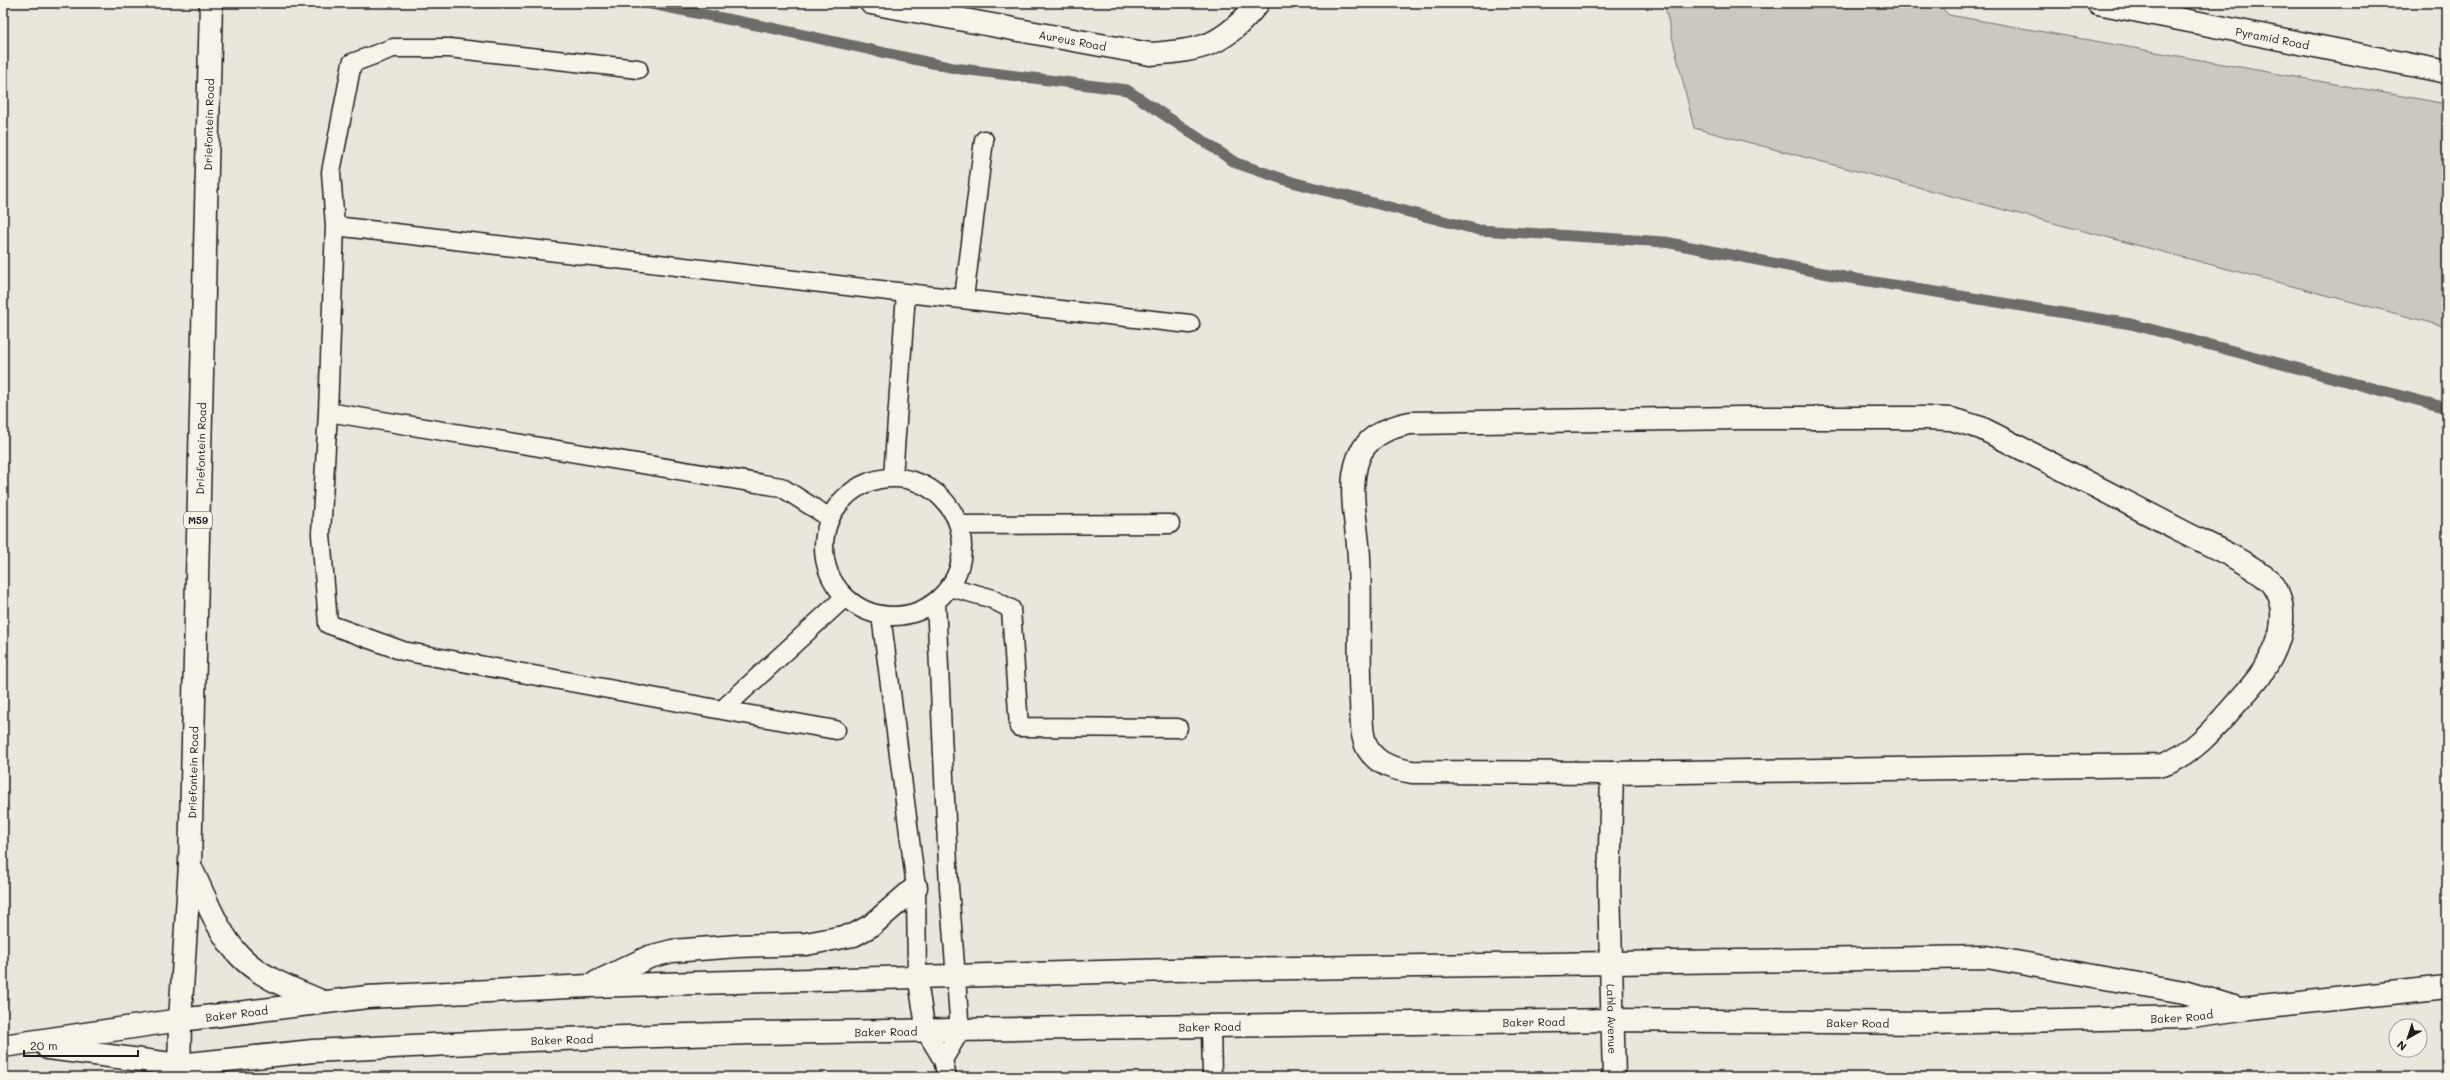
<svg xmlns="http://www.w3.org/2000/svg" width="2450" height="1080" viewBox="0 0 2450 1080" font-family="Mali,sans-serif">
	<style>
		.green { fill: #ccc8c0; stroke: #74726e }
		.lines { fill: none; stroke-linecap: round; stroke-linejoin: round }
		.stream { stroke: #6d6c68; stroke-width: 11 }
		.service-casing { stroke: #1c1c1c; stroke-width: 21 }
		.minor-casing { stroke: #1c1c1c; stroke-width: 25 }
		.tertiary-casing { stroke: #1c1c1c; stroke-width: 25 }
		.secondary-casing { stroke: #1c1c1c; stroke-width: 25 }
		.primary-casing { stroke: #1c1c1c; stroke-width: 25 }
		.service { stroke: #f7f3e8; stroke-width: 18 }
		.minor { stroke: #f7f3e8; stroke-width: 22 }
		.tertiary { stroke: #f7f3e8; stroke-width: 22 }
		.secondary { stroke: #f7f3e8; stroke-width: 22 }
		.primary { stroke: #f7f3e8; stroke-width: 22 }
		.labels { text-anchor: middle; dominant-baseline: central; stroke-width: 4; stroke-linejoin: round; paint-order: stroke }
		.shield { fill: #f7f3e8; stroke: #5e5c59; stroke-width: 1 }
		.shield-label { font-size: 10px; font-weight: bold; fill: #1c1c1c }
		.street-label { font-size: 11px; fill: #1c1c1c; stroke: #f7f3e8 }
	</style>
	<rect width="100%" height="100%" fill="#eae6dc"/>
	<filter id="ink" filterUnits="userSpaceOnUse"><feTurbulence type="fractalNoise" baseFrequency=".025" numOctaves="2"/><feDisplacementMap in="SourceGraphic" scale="8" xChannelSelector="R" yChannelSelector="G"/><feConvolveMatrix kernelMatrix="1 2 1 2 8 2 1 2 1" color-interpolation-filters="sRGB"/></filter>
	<g filter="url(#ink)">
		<!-- green -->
		<path class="green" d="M1664,3H1937L1949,15L2447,104V327L1694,128Z"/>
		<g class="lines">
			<!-- stream -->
			<path class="stream" d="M646,3L767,27L954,68L1127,90L1236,163L1292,182L1479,230L1665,242L1844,277L2131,324L2447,408"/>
			<!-- service casing -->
			<g class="service-casing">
				<path id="service" d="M638,69L449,48H393L352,63L331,172L335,226L328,412L321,534L328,624L403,651L722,710L845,597
					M335,226L906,293L893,477
					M906,293L1190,324
					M964,298L984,140
					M328,412L781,487L830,518
					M824 547a69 69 0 1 1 138 0a69 69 0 1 1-138 0Z
					M959,525L1170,524
					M950,587L990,598L1011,609L1019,727L1178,728
					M936,601L949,887L960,1031L943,1060
					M881,615L916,887L917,975L926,1032L943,1060L947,1077
					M722,710L836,730
					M1211,1026L1212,1077"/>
			</g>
			<!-- minor casing -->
			<g class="minor-casing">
				<g id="minor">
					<path id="s1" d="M871,3L1150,54C1204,50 1223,46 1258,3"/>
					<path id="s2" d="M2098,3L2447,72"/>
					<path d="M1741,418H1925L1951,419L1981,428C2047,461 2112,495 2178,529C2208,545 2244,559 2270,581C2273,584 2277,590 2278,594C2291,627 2271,664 2250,688C2224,716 2199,752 2163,765L1612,773L1412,772C1395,769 1378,765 1368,749C1360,735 1362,716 1361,701C1358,654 1361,606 1359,558C1358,527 1347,490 1358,459C1366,436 1389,427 1410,423Z"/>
					<path id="s3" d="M1612,773L1609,884L1614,1077"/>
				</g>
			</g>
			<!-- tertiary casing -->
			<g class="tertiary-casing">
				<path id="tertiary" d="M3,1046L180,1020
					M48,1048L179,1065"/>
			</g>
			<!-- secondary casing -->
			<g class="secondary-casing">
				<g id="secondary">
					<path d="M597,982L649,957L672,951L738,946L806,944L854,935L872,925L916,887"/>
					<path id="s4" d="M180,1020L367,997L589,986L1171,970L1987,957L2184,992L2234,1007"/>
					<path id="s5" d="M179,1065L313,1051L530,1040L751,1033L1613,1020L1927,1023L2186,1017L2241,1009L2447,987"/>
				</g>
			</g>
			<!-- primary casing -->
			<g class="primary-casing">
				<g id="primary">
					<path d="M190,866C205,896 217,932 240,956C262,979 296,990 323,1002"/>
					<path id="s6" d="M179,1077L180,1020L190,865L211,3"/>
				</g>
			</g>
			<!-- service -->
			<use href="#service" class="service"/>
			<!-- minor -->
			<use href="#minor" class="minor"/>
			<!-- tertiary -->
			<use href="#tertiary" class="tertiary"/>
			<!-- secondary -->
			<use href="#secondary" class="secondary"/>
			<!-- primary -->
			<use href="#primary" class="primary"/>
		</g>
	</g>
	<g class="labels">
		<!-- shield labels -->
		<rect class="shield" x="184" y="512" width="28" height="16" rx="3"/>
		<g class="shield-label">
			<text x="198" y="520">M59</text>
		</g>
		<!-- street labels -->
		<g class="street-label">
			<text stroke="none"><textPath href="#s2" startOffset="178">Pyramid Road</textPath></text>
			<text stroke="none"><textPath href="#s1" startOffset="205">Aureus Road</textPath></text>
			<text stroke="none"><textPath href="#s6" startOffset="953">Driefontein Road</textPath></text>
			<text stroke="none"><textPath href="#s6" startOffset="629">Driefontein Road</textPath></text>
			<text stroke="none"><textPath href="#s6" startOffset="305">Driefontein Road</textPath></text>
			<text stroke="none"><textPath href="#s4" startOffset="57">Baker Road</textPath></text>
			<text stroke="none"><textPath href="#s5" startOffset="2004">Baker Road</textPath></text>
			<text stroke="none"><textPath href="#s3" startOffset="246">Lahla Avenue</textPath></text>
			<text stroke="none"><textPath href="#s5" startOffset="1356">Baker Road</textPath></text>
			<text stroke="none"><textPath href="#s5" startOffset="1680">Baker Road</textPath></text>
			<text stroke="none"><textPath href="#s5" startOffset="1032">Baker Road</textPath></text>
			<text stroke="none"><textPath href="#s5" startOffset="708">Baker Road</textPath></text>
			<text stroke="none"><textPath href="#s5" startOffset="384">Baker Road</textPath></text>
		</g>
	</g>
	<!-- margin -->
	<rect width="2450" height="1080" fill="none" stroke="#f7f3e8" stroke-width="16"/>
	<rect x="8" y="8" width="2434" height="1064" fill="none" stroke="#1c1c1c" stroke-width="1.5" filter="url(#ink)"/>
	<!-- north arrow -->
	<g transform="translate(2408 1038) rotate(219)"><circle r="19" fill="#f7f3e8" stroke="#9f9d96"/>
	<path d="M0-3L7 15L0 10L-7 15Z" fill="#1c1c1c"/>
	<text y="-6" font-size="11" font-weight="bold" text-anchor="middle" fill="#1c1c1c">N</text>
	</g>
	<!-- scale -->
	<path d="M24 1050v6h114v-6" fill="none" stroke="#1c1c1c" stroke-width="2"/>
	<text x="30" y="1050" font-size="12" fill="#1c1c1c" stroke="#f7f3e8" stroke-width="3" paint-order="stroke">20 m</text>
</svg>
